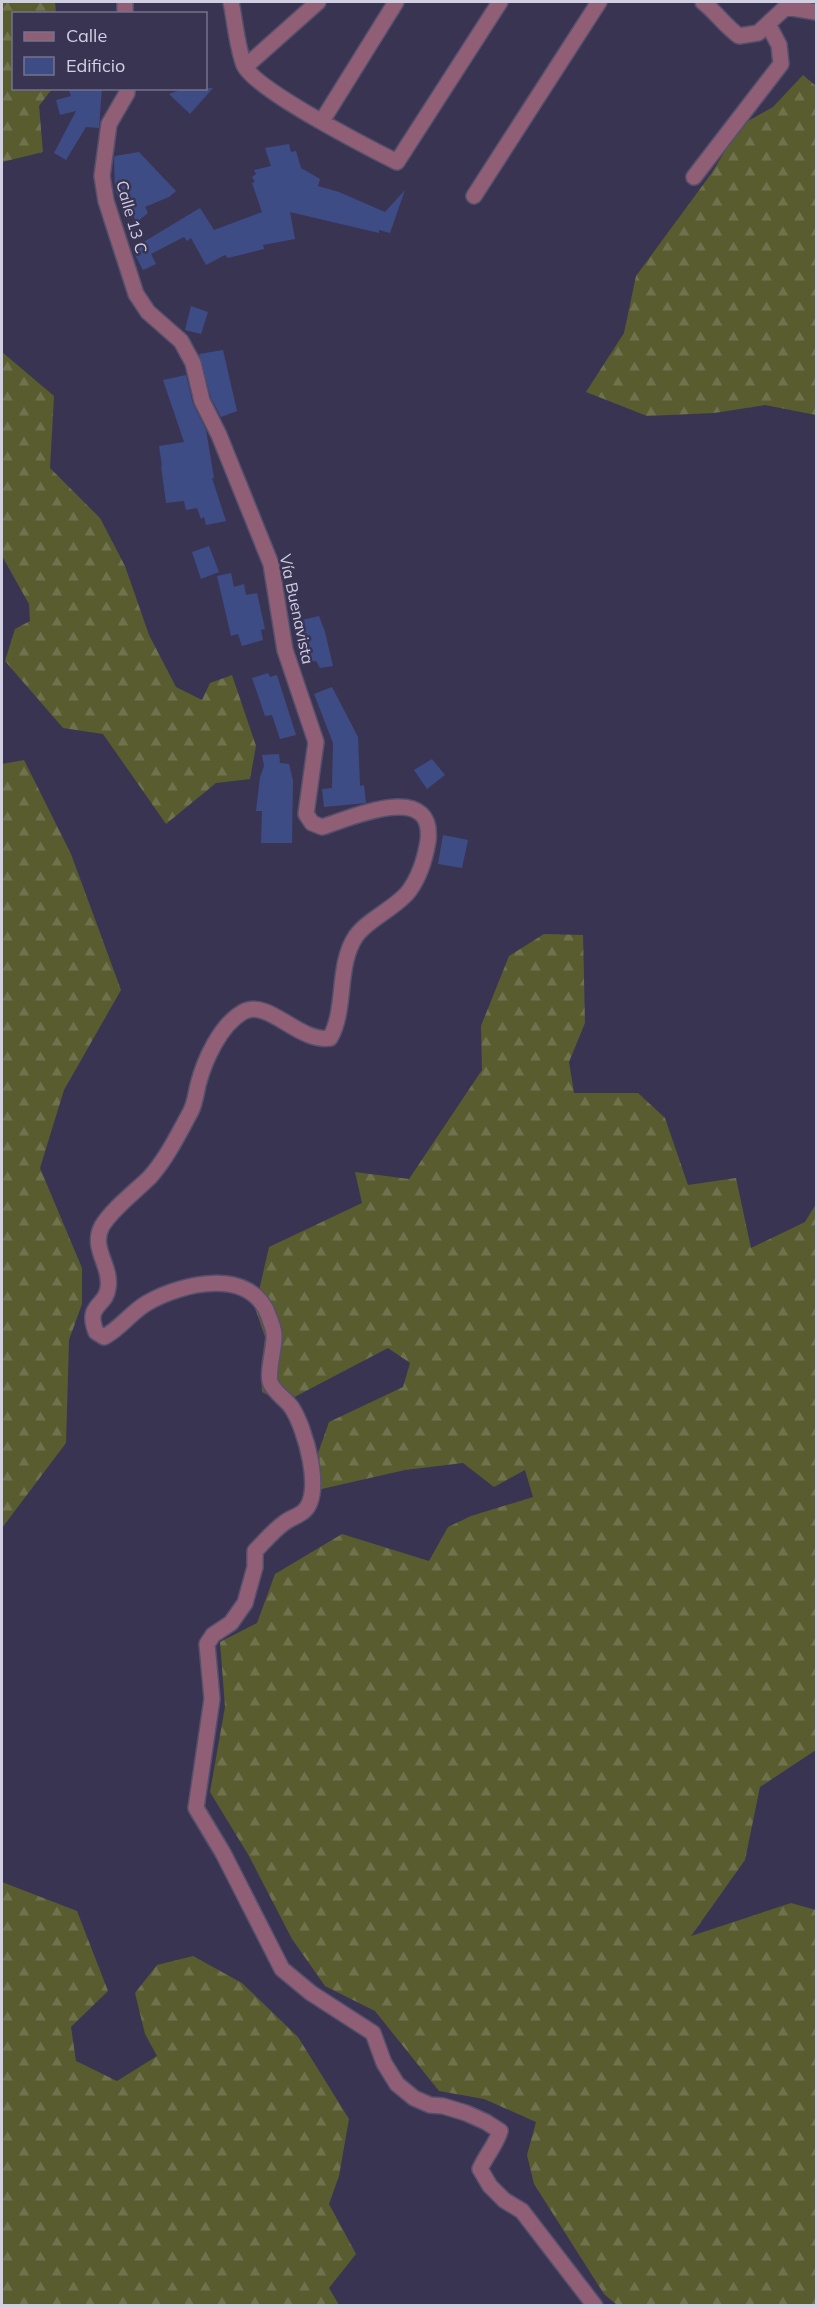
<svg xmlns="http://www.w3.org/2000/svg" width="818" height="2307" viewBox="0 0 818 2307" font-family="Mulish,sans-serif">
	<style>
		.forest { fill: url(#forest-firs) }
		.building { fill: #3e4c86 }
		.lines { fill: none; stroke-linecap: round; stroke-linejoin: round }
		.minor-casing { stroke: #55506d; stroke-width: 18 }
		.minor { stroke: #915f75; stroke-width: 15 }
		.labels { text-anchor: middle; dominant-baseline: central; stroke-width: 5; stroke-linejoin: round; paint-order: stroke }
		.street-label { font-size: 16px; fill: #d1cfe2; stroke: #3a3453 }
	</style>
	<defs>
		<pattern id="forest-firs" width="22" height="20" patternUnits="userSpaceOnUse" patternTransform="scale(1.5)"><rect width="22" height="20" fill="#595c2f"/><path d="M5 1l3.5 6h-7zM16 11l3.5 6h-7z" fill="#70724d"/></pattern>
	</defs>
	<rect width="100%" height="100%" fill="#3a3453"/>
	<!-- forest -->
	<path class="forest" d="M2,2H55L56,13L14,14V88L52,89L39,106L43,152L2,162Z
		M803,75L816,86V415L765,405L714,413L647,416L586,392L624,333L636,276L711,174L741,125L773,107Z
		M2,352L54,396L50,468L100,518L125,566L149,635L176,687L202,700L210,683L232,675L256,746L250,779L216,783L166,824L103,734L63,728L5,661L15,629L30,621L29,604L2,556Z
		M24,760L71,854L121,990L64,1090L40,1168L82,1268V1304L69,1340L66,1443L2,1528V764Z
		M544,934L583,935L585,1023L569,1062L574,1093H638L665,1118L688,1185L736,1178L751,1248L805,1222L816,1204V1750L760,1787L745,1860L691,1936L791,1903L816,1910V2128L815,2130L816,2136V2305H617L604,2294L534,2184L527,2155L536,2122L484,2099L439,2091L375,2011L325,1986L292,1939L249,1856L210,1792L225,1707L220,1642L257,1623L275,1574L342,1534L429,1561L448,1527L471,1516L533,1497L525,1470L494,1487L463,1463L405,1470L304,1493L329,1422L403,1387L410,1363L388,1348L283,1403L262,1392L261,1370L265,1337L255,1308L269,1247L362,1203L355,1172L409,1179L482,1070L481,1026L509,956Z
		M2,1882L77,1911L108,1991L71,2027L76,2061L117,2081L157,2056L145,2034L135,1993L157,1965L193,1956L242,1983L298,2037L349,2119L339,2176L329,2204L356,2254L329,2288L339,2305H2Z"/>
	<!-- building -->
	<path class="building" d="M77,88H102L99,128L86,127L66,160L54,153L76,111L60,115L56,100L71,96L69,90H77Z
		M185,88H213L190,114L169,94Z
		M289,144L291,152L296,151L301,168L320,179L318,186L339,192L385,212L405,190L390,233L379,230V233L290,212L295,239L263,245L264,249L228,258L225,255L206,265L191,238L187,241L184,237L151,254L156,264L143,270L132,249L200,208L214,230L262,212L252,183L255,182L252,177L256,174L254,170L271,166L265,148Z
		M139,152L176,191L169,197L145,207L148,213L137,222L122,199H119L115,190L114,159L115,156Z
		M191,306L208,312L201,334L185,330Z
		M223,350L237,411L221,417L211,398L199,354Z
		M186,375L193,404L206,430L214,478H212L226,521L206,525L204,517L201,519L197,508L186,510L184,501L166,503L161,466H162L159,446L184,442L163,380Z
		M209,546L219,572L201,579L192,552Z
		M231,573L234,587L244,584L246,595L257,593L265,629L261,630L263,640L242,646L238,634L231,636L217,576Z
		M319,616L325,632L333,666L320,668L316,661L307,662L298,621Z
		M268,673L270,677L277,675L296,735L280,739L272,715L265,716L252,678Z
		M332,687L358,737L360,786L364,785L366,803L324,807L322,789L332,788L333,743L314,694Z
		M279,754L280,763L289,764L293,780L292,843H261L262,811H256L260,777L264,766L262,755Z
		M432,759L445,775L427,789L414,770Z
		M443,835L468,840L462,868L438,864Z"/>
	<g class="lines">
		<!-- minor casing -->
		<g class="minor-casing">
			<path id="minor" d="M125,2V14
				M231,2C235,21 237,47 244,65C254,89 369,148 397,162L500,2
				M703,2C716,12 725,26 739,36L758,33L786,7L787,2
				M786,7L816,12
				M245,67L318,2
				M127,88V93L109,124L102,176L106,201L136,294L148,312L181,341L193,363L202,401L219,435L271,564L285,650L316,742L306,814L312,823L322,827C351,818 435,780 428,841C425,859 420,876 409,891C396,908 368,919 356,936C336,966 347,1008 330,1038C299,1043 268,998 243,1012C220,1025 204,1061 198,1085C196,1093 195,1103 191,1111C179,1133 167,1158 150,1177C136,1191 112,1209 102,1226C90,1248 112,1266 108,1288C106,1307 85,1304 96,1332L104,1337C121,1328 130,1313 147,1303C181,1283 252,1266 269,1317C271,1323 274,1329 274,1335C275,1347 266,1375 271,1384C276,1394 286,1399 292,1408C305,1428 324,1493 304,1511C299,1516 290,1518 284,1523C273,1531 264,1542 255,1551V1567L245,1603L231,1623L213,1635L207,1644L212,1699L196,1808L223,1853L282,1969L311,1993L373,2033L384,2063L397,2084L414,2098L430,2105L443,2106L466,2113L486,2122L500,2131C496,2145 486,2155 480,2169L490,2186L504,2200L522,2211L595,2306
				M322,121L396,2
				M694,177L781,64L779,45L768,24
				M474,196L599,2"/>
		</g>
		<!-- minor -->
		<use href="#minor" class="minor"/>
	</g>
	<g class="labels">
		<!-- street labels -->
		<g class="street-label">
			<text transform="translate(132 217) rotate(74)">Calle 13 C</text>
			<text transform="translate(297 609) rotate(78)">Vía Buenavista</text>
		</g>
	</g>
	<!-- border -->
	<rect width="818" height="2307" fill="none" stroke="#d1cfe2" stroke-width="6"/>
	<!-- legend -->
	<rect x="12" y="12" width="195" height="78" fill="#3a3453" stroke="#76728c" stroke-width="1.5"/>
	<rect x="24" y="32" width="30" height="9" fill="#915f75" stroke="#76728c" stroke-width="1.5"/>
	<text x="66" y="42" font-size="18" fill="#d1cfe2">Calle</text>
	<rect x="24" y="57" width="30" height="18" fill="#3e4c86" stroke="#76728c" stroke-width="1.5"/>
	<text x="66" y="72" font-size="18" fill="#d1cfe2">Edificio</text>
</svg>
